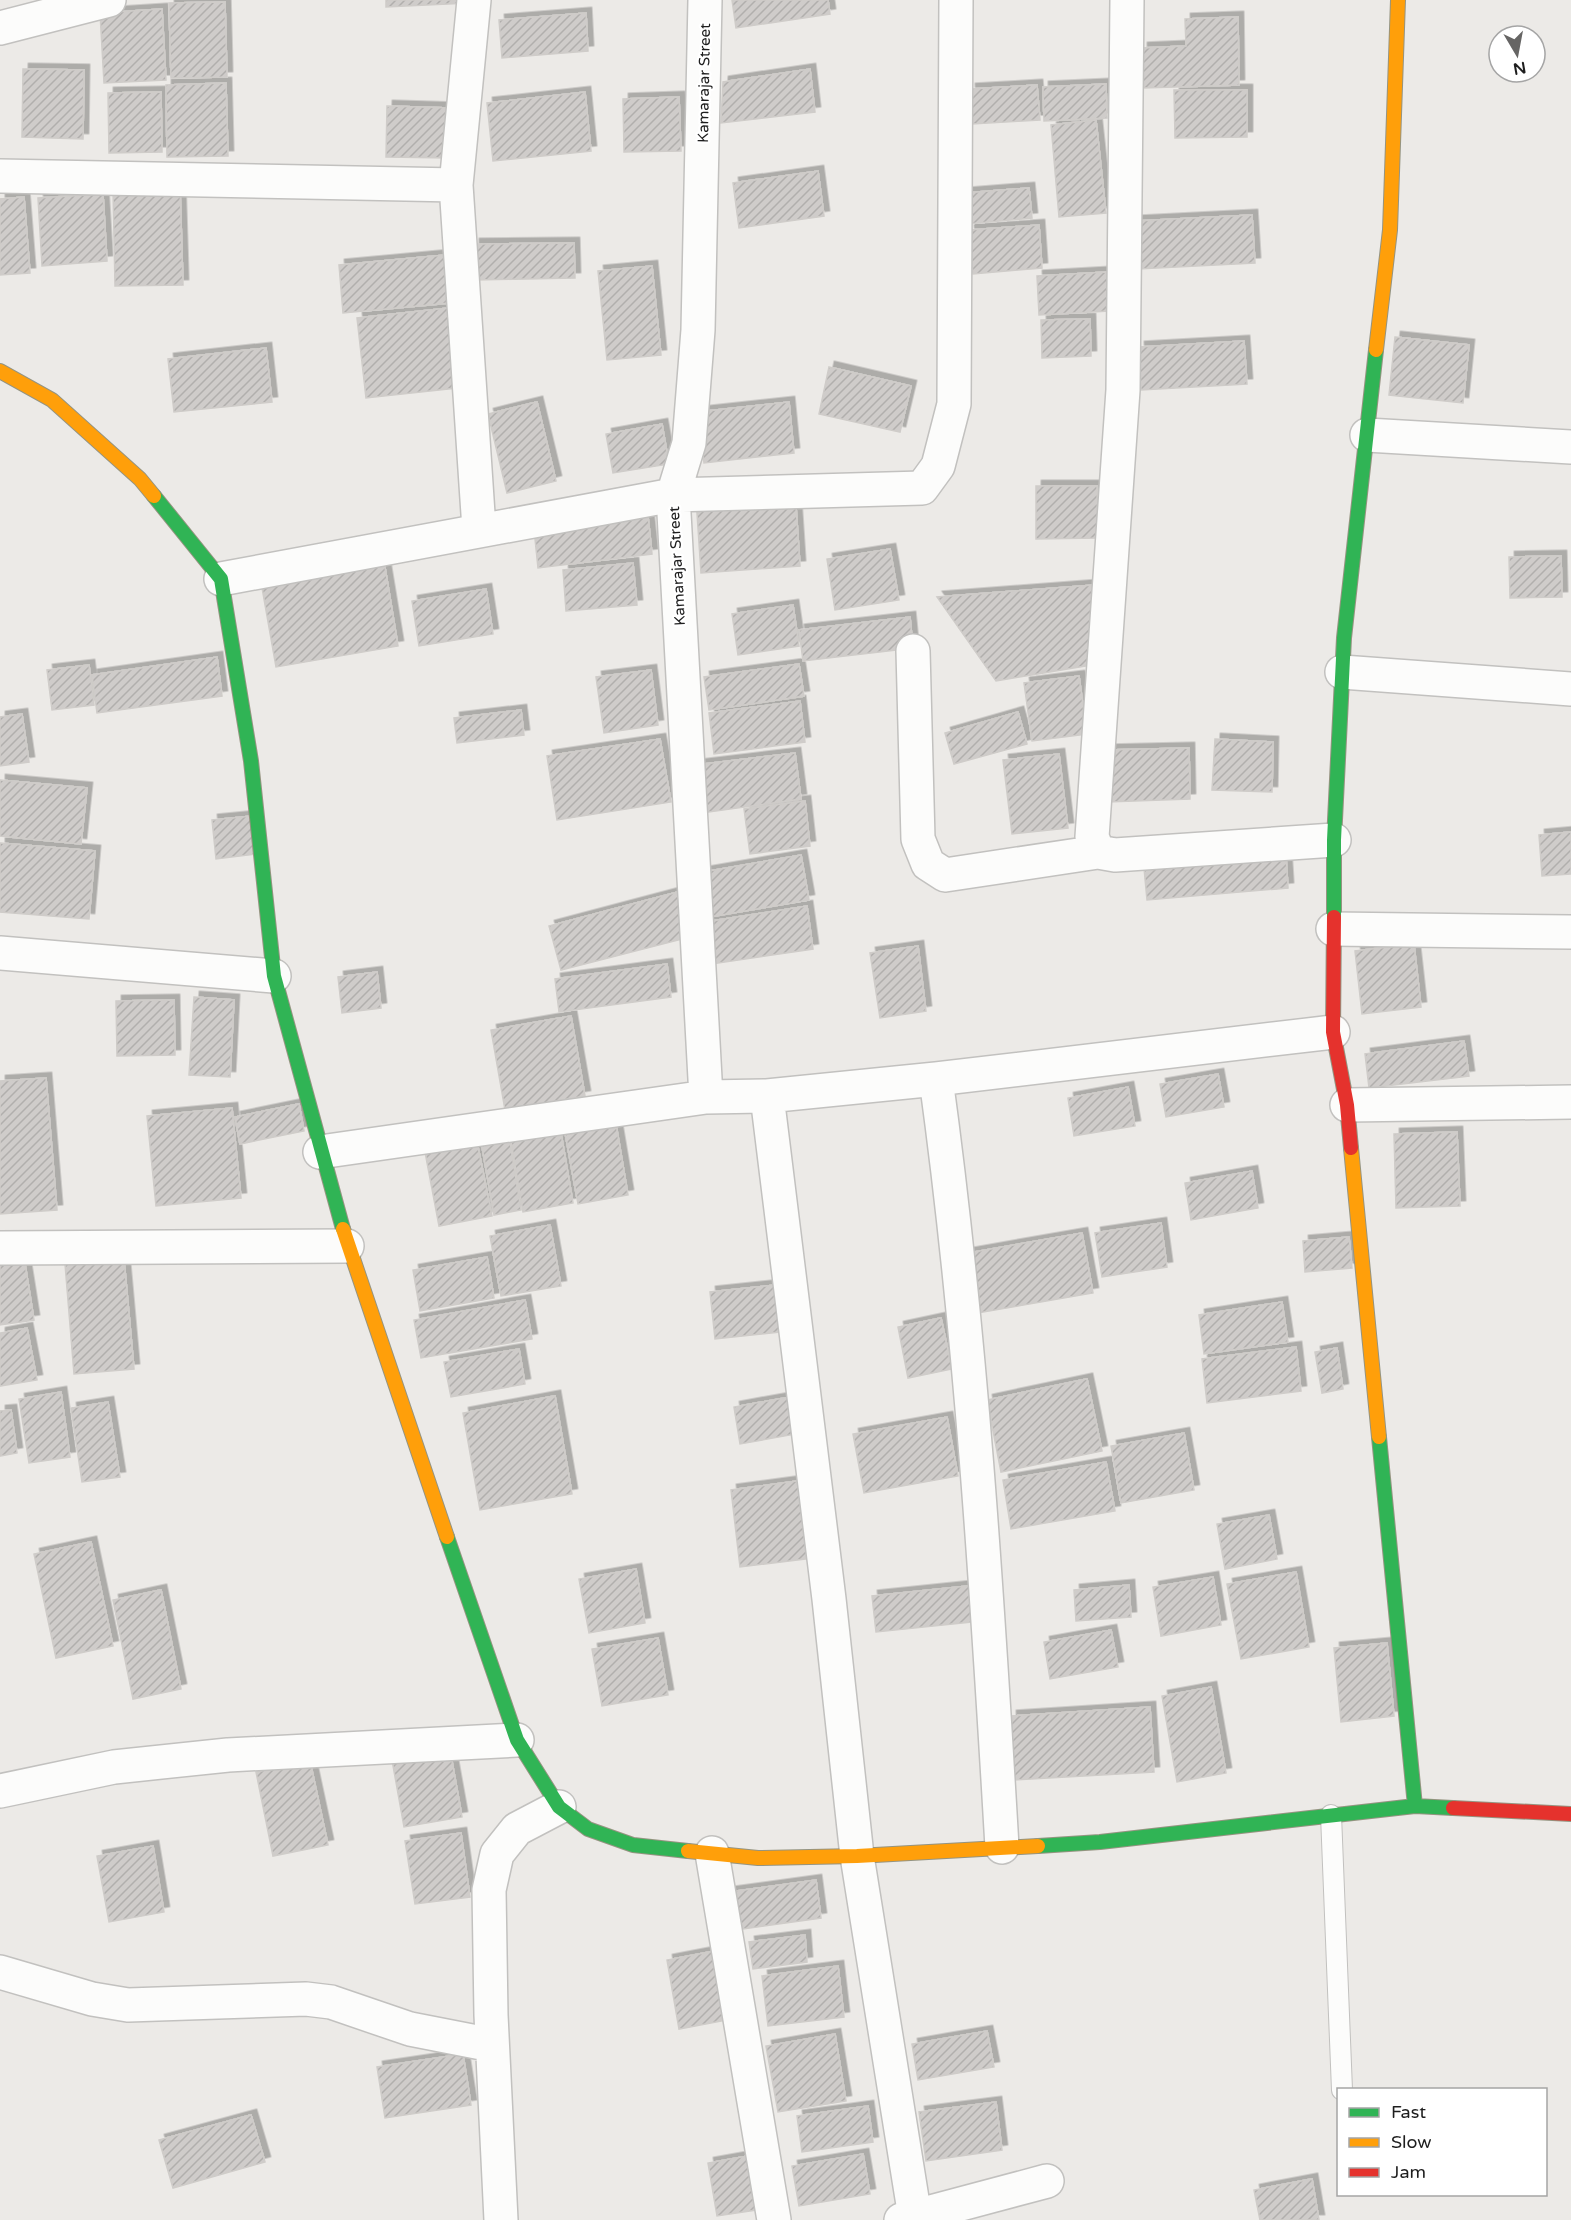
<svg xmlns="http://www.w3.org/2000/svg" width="1571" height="2220" viewBox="0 0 1571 2220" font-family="'Varela Round',sans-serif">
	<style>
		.building { fill: url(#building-hatch); stroke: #cfccc9; stroke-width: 1.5; filter: url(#shadow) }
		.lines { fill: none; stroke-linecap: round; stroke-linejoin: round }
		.lane-casing { stroke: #c2c1bf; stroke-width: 22 }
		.street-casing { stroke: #c2c1bf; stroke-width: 36 }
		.fast-casing { stroke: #959481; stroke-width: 16 }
		.slow-casing { stroke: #959481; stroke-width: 16 }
		.jam-casing { stroke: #959481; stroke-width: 16 }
		.lane { stroke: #fcfcfb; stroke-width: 20 }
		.street { stroke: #fcfcfb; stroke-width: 33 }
		.fast { stroke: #30b455; stroke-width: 14 }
		.slow { stroke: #ff9f0a; stroke-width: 14 }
		.jam { stroke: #e5322d; stroke-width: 14 }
		.labels { text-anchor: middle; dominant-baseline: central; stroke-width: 4.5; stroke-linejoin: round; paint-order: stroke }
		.street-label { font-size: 15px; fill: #1e1e1e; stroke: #fff }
	</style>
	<defs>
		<pattern id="building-hatch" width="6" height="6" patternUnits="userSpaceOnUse" patternTransform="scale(1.5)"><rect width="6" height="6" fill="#cfccca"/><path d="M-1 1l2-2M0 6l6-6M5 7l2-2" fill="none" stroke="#b1afad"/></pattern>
		<filter id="shadow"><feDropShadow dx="5.5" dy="-5.5" stdDeviation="0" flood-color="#0004"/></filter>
	</defs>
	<rect width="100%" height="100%" fill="#eceae7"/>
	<!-- building -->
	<path class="building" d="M386,0H468V3L386,7Z
		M732,0H828L830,14L736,28Z
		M225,2L227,77L171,78L169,3Z
		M162,9L166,80L104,83L100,13Z
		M586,13L588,51L502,58L499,20Z
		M1238,17L1239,85L1143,88L1142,48L1186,46L1185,19Z
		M23,69L84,70L83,139L22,137Z
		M810,69L815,112L721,123L723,82Z
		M226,83L228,156L167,157L166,85Z
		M1106,84L1107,118L1044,121L1043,87Z
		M1037,85L1040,120L972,124L970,89Z
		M1174,90H1247V137L1175,138Z
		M161,92L162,152L109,153L108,93Z
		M585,92L591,151L493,161L487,103Z
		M679,97L681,151L624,152L623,99Z
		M387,106L450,108L449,158L386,157Z
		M1096,120L1106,213L1059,217L1051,125Z
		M818,171L824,216L739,228L733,183Z
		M180,187L183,285L115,286L113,189Z
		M1029,188L1032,218L968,224L965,193Z
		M103,194L107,261L42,266L38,198Z
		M24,197L30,273L0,275V199Z
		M1252,215L1255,263L1138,269L1136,221Z
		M1039,225L1042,268L973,274L969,230Z
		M574,243L575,278L474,280V244Z
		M456,254L461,302L343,313L339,265Z
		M652,266L661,355L607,360L598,271Z
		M1107,272L1109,311L1039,315L1037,276Z
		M448,308L457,388L366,398L357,318Z
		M1090,319L1091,356L1042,358L1041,320Z
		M1395,337L1469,345L1463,403L1389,395Z
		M1244,341L1247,384L1141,390L1139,347Z
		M266,348L272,402L174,412L168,359Z
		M829,367L911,386L900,432L819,414Z
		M537,402L556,481L507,493L488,414Z
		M789,402L794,453L704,463L698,412Z
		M662,424L669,464L613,473L606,434Z
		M1036,486H1097L1098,538L1036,539Z
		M795,491L800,566L701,573L696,498Z
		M648,516L652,554L538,568L534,529Z
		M890,549L899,600L835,610L827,559Z
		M1561,556L1562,597L1510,598L1509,557Z
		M384,561L398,646L276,667L261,582Z
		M633,563L637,605L566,611L563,570Z
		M1094,585L1097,664L996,681L937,597Z
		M486,589L493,634L419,646L412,601Z
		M793,605L799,646L738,655L732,614Z
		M910,617L913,648L803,661L799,630Z
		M217,657L222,696L97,713L92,675Z
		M799,664L804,696L709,710L704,677Z
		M89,665L94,705L52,710L47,670Z
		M651,670L658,725L604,733L596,677Z
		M1079,676L1087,734L1032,741L1024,683Z
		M800,701L805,742L714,754L709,713Z
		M521,710L524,735L457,743L454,718Z
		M1018,712L1027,744L954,764L945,733Z
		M22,714L29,762L0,766V717Z
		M660,739L671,802L557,820L547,756Z
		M1215,739L1273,742L1272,792L1212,790Z
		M1189,748L1190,799L1107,802L1106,750Z
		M795,753L801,799L702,813L696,765Z
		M1059,754L1068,828L1012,834L1003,760Z
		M0,780L87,788L81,844L0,836Z
		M805,801L810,846L750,854L744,809Z
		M252,816L256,854L216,859L212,820Z
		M1571,832V874L1542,876L1539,835Z
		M0,843L95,851L89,919L0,912Z
		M801,855L809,900L704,918L697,873Z
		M1286,856L1288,888L1147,900L1144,868Z
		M678,892L690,937L561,970L549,926Z
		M807,906L813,949L705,965L699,923Z
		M1414,944L1421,1007L1362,1014L1355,951Z
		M918,946L926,1011L880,1018L870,953Z
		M667,964L671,997L559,1012L555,979Z
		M377,972L381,1008L342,1013L338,977Z
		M194,997L234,1000L230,1077L189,1075Z
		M174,1000L175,1055L117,1056L116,1001Z
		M571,1016L585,1096L505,1110L491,1030Z
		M1464,1041L1469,1076L1369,1088L1365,1054Z
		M1218,1074L1224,1107L1166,1117L1160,1084Z
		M46,1078L57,1210L0,1214V1081Z
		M1128,1087L1135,1126L1074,1136L1068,1098Z
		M299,1104L304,1131L240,1144L235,1117Z
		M232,1108L241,1198L156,1206L147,1116Z
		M615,1118L628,1195L578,1204L564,1127Z
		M508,1130L521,1210L494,1215L480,1135Z
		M1457,1132L1460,1206L1396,1208L1394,1134Z
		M561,1133L573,1203L523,1212L511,1141Z
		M477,1142L492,1216L439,1226L425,1152Z
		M1252,1171L1258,1208L1191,1220L1185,1183Z
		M1161,1223L1167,1267L1102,1277L1095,1233Z
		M550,1225L561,1286L501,1296L490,1236Z
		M1082,1233L1093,1293L978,1313L968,1253Z
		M1349,1237L1352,1268L1305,1272L1303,1241Z
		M23,1251L34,1320L0,1325V1255Z
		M487,1257L494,1298L420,1311L413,1270Z
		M124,1259L134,1369L74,1374L65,1264Z
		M784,1284L789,1331L715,1339L710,1292Z
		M525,1300L532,1339L421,1358L414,1320Z
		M1282,1302L1288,1342L1204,1354L1199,1315Z
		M941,1318L952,1369L908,1378L898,1327Z
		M27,1328L37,1380L0,1386V1333Z
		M1296,1347L1301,1391L1207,1403L1202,1359Z
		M1337,1348L1343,1389L1322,1393L1315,1352Z
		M519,1349L525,1384L451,1397L444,1362Z
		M1087,1379L1102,1451L1001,1472L987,1400Z
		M61,1392L70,1457L29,1463L19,1399Z
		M555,1396L572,1494L480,1510L463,1413Z
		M795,1396L801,1433L740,1444L734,1407Z
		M108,1402L120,1477L82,1482L71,1408Z
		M11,1410L17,1453L0,1456V1411Z
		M947,1417L958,1476L864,1493L853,1434Z
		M1184,1433L1194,1490L1121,1503L1111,1446Z
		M1106,1462L1115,1511L1011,1529L1003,1480Z
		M804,1480L813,1558L740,1567L731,1490Z
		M1269,1515L1277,1559L1225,1569L1217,1524Z
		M91,1542L113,1646L56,1658L34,1554Z
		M636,1569L645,1623L589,1633L579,1579Z
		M1296,1572L1309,1647L1241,1659L1227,1584Z
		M1213,1577L1221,1625L1161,1636L1153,1587Z
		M977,1585L981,1621L876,1632L872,1596Z
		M1129,1585L1131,1617L1076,1621L1074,1590Z
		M161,1590L181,1689L133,1699L113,1600Z
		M1111,1630L1118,1667L1050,1679L1044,1642Z
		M658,1638L668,1695L602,1706L592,1649Z
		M1387,1643L1394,1716L1341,1722L1334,1648Z
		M1211,1687L1226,1773L1177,1782L1162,1696Z
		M1150,1707L1154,1772L1014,1780L1011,1716Z
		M450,1750L462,1817L404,1827L392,1760Z
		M310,1761L328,1845L273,1856L256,1772Z
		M461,1833L470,1897L415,1904L405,1841Z
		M153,1846L164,1912L109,1922L97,1856Z
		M816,1880L821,1918L736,1930L730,1892Z
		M805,1935L807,1962L753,1969L749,1942Z
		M715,1951L727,2020L679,2029L667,1960Z
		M838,1966L844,2017L768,2026L762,1976Z
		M987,2031L994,2067L918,2080L912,2044Z
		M835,2034L846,2101L778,2112L766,2046Z
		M463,2054L471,2105L385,2118L377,2067Z
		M996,2102L1002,2150L926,2161L919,2112Z
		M868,2106L873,2142L802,2152L797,2116Z
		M251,2115L265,2162L173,2188L159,2140Z
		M863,2154L870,2194L799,2206L792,2166Z
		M747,2156L756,2210L717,2216L708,2163Z
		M1312,2179L1319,2220H1260L1254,2190Z"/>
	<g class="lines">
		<!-- lane casing -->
		<g class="lane-casing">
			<path id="lane" d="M1331,1815L1342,2090"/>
		</g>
		<!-- street casing -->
		<g class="street-casing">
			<path id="street" d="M474,0L456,185L479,529
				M705,0L698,330L689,443L673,495L706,1097
				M1127,0L1123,390L1092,837L1098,852L1115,855L1334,840
				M0,28L109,0
				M0,176L456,185
				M1367,435L1571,447
				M221,579L673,495L922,488L938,466L954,404L956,0
				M913,651L918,839L928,864L945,875L1098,852
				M1342,672L1571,689
				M1333,929L1571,932
				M0,953L274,976
				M936,1079C971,1334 987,1590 1002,1847
				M767,1096L829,1599L857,1856L915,2217
				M1347,1105L1571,1102
				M320,1152L706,1097L767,1096L936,1079L1333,1032
				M0,1248L347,1246
				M0,1791L114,1767L228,1755L517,1740
				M712,1853L774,2220
				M0,1972L92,1999L128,2005L306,1999L331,2002L410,2029L492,2045
				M501,2220L491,2015L489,1890L497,1854L517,1829L559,1807
				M901,2220L1047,2181"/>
		</g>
		<!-- fast casing -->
		<g class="fast-casing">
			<path id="fast" d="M154,496L221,579L251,761L274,976L343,1229
				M1334,917V840L1344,638L1376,350
				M1379,1437L1415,1806
				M447,1537L517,1740L559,1807L588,1829L633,1845L688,1851
				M1038,1846L1100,1842L1415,1806L1453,1808"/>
		</g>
		<!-- slow casing -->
		<g class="slow-casing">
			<path id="slow" d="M1376,350L1390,230L1398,0
				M0,371L52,400L140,479L154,496
				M1351,1148L1379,1437
				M343,1229L447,1537
				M688,1851L758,1858L857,1856L1038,1846"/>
		</g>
		<!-- jam casing -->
		<g class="jam-casing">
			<path id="jam" d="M1334,917L1333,1032L1347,1105L1351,1148
				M1453,1808L1571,1814"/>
		</g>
		<!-- lane -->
		<use href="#lane" class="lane"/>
		<!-- street -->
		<use href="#street" class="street"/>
		<!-- fast -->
		<use href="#fast" class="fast"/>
		<!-- slow -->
		<use href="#slow" class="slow"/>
		<!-- jam -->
		<use href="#jam" class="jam"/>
	</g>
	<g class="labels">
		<!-- street labels -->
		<g class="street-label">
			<text transform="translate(704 83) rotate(-89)">Kamarajar Street</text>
			<text transform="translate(677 566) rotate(-93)">Kamarajar Street</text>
		</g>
	</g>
	<!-- legend -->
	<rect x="1337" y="2088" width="210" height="108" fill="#ffffff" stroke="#a5a5a5" stroke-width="1.5"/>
	<rect x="1349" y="2108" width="30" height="9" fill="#30b455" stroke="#a5a5a5" stroke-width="1.5"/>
	<text x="1391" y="2118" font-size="18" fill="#1e1e1e">Fast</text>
	<rect x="1349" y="2138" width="30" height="9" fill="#ff9f0a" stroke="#a5a5a5" stroke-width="1.5"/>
	<text x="1391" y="2148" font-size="18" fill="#1e1e1e">Slow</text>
	<rect x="1349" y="2168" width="30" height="9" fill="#e5322d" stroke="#a5a5a5" stroke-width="1.5"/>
	<text x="1391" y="2178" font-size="18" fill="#1e1e1e">Jam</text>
	<!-- north arrow -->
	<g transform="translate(1517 54) rotate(170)"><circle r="28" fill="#ffffff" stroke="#a5a5a5" stroke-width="1.5"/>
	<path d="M0-4.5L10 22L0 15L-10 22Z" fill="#666564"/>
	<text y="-9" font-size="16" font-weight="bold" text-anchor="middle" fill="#1e1e1e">N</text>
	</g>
</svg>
